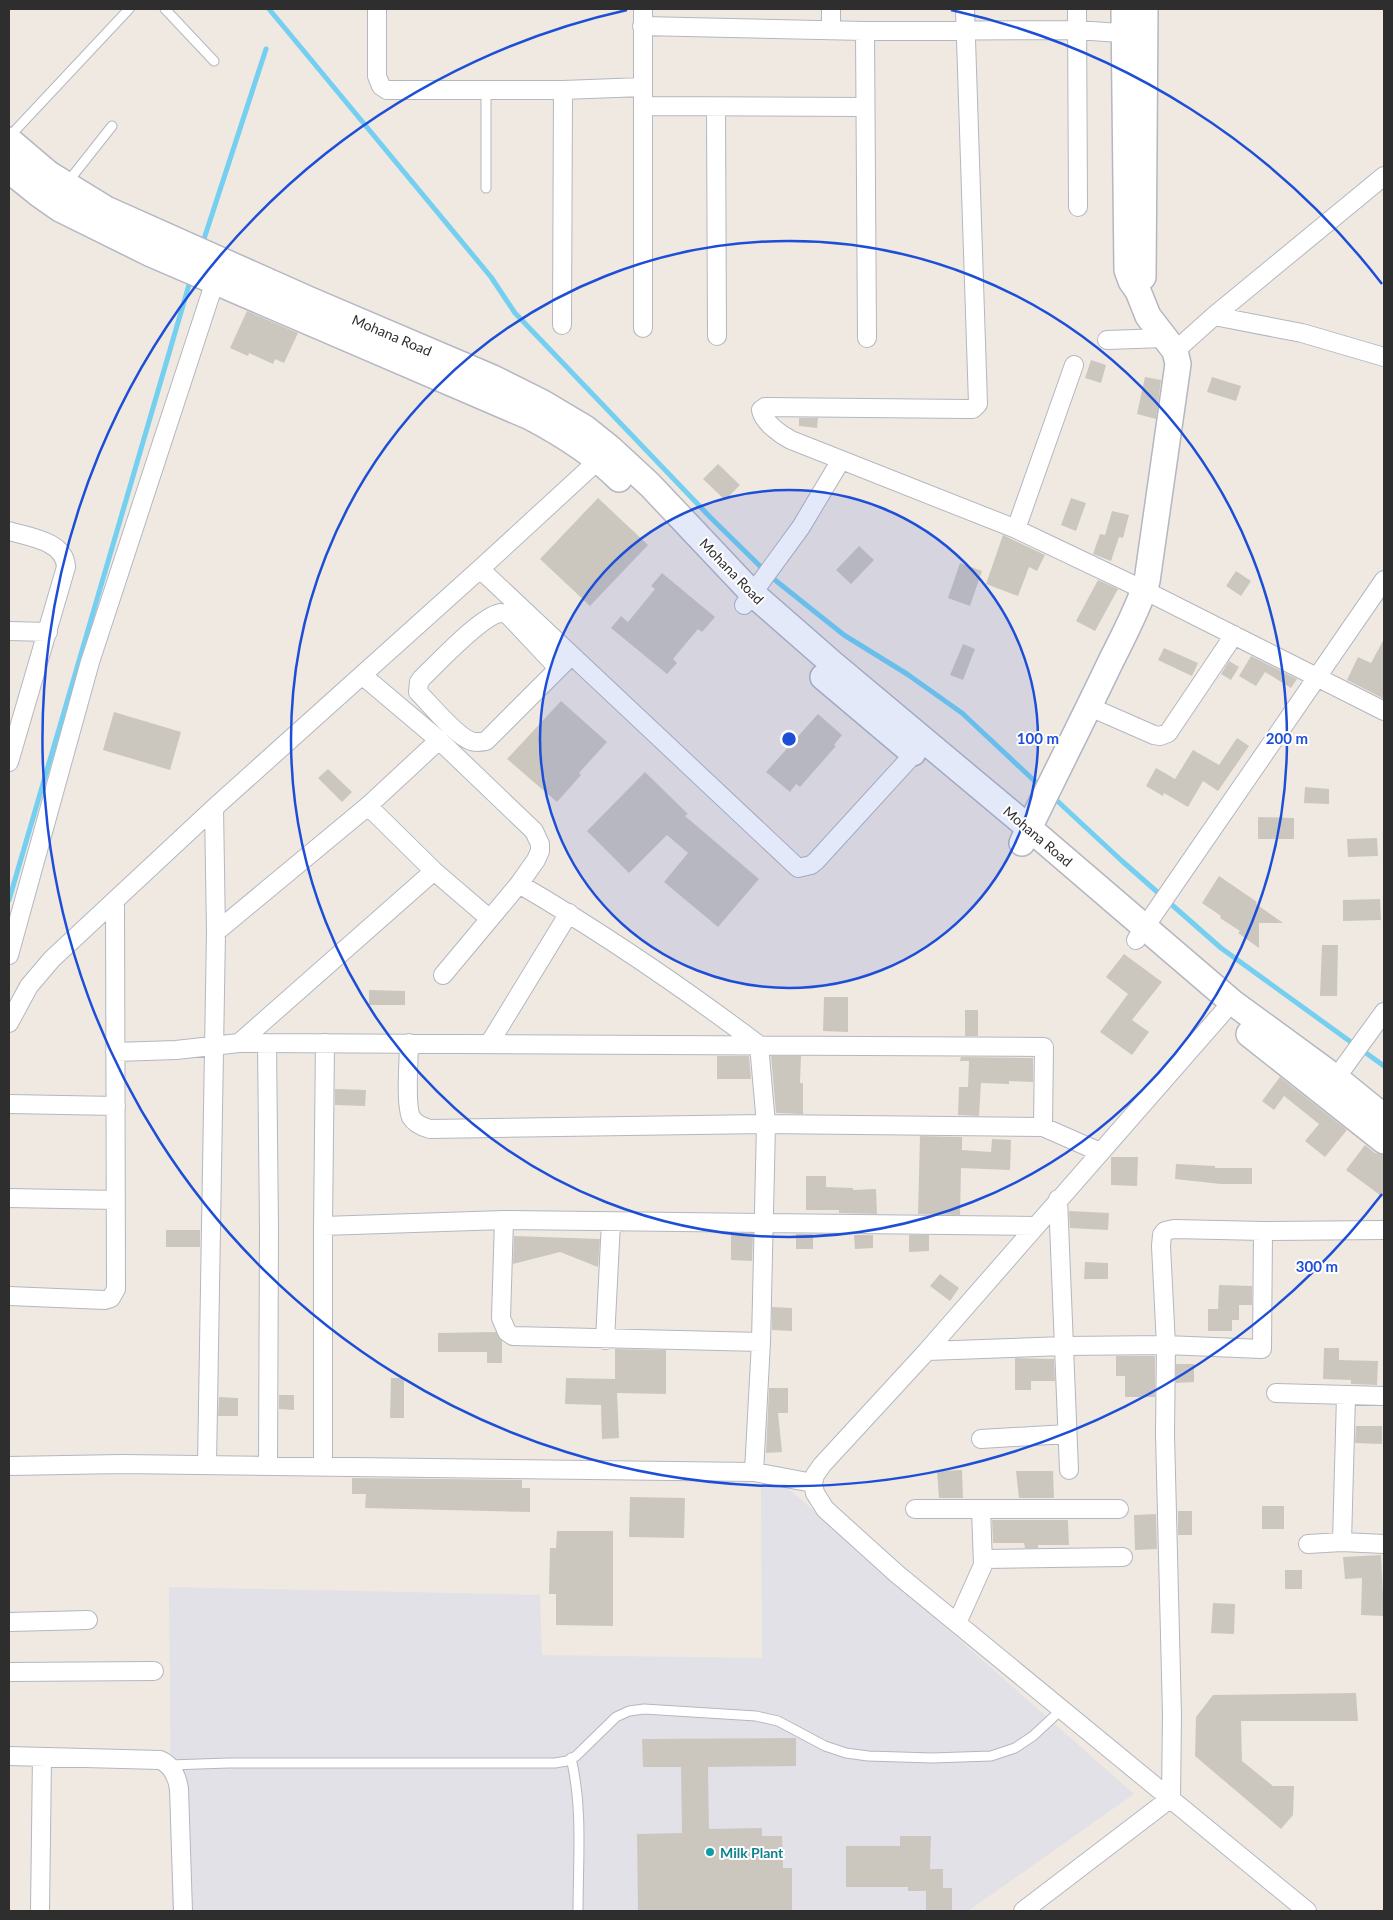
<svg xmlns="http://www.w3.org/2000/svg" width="1393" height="1920" viewBox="0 0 1393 1920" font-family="Lato,sans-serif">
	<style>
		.industrial { fill: #e3e1e8 }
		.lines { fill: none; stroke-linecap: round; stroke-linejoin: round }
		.stream { stroke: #75cff0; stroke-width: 5 }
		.building { fill: #cbc7bf }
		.lane-casing { stroke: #b4b7c1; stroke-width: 11 }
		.street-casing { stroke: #b4b7c1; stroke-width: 20 }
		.secondary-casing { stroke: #b4b7c1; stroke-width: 28 }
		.lane { stroke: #fff; stroke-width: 9 }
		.street { stroke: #fff; stroke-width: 18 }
		.secondary { stroke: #fff; stroke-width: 25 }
		.ring { fill: none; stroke: #1d4ed8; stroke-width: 2.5 }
		.culture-dot { fill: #0f9aa8; stroke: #fff; stroke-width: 2 }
		.labels { text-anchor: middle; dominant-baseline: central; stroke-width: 4; stroke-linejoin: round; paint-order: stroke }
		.street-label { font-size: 14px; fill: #2e2e2e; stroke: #fff }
		.culture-label { font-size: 14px; font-weight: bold; fill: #0d838f; stroke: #fff; text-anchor: start }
		.centre { fill: #1d4ed8; stroke: #fff; stroke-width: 2.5 }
		.ring-label { font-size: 15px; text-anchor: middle; font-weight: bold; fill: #1d4ed8; stroke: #fff; stroke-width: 4; stroke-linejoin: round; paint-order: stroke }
	</style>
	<rect width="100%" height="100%" fill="#efe9e1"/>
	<!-- industrial -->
	<path class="industrial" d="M761,1468L797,1496L1134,1794L968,1911H172L169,1587L540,1595L542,1655L762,1658Z"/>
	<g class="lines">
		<!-- stream -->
		<path class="stream" d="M269,9L491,277L515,313L711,518L764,570
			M203,242L266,49
			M770,576L844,635L907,674L962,713L1041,787
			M1053,797L1122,861L1221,948L1384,1066
			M9,900L191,278"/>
	</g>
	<!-- building -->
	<path class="building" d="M247,311L298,333L284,363L275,359L273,364L249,353L248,356L230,348Z
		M1091,360L1106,365L1101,383L1085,378Z
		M1145,377L1161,380L1156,419L1137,414Z
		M1212,377L1241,386L1236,401L1207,392Z
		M799,418H818L817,428L799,426Z
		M718,464L740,485L725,500L703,479Z
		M598,498L648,545L590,606L540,559Z
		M1071,498L1086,503L1076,531L1061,525Z
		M1112,511L1129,515L1123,538L1119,537L1111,561L1093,554L1100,534L1105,535Z
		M1003,535L1045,555L1037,571L1029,567L1018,596L986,584Z
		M859,546L874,560L851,584L836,570Z
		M960,563L982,571L970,606L948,598Z
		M1236,571L1251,581L1241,596L1226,586Z
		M662,573L715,617L702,632L698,629L673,659L677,663L667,674L611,628L621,616L628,622L655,589L651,586Z
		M1098,580L1118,589L1095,631L1076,621Z
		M1384,639V699L1347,680L1358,657L1371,663Z
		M963,644L975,649L963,680L950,675Z
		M1164,648L1198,663L1192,676L1158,660Z
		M1251,656L1297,679L1291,688L1265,672L1256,686L1239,676Z
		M1229,661L1239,667L1231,680L1221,674Z
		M561,701L607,742L579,773L581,775L557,802L507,759Z
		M114,712L181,732L170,770L103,750Z
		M818,714L842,735L834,745L836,746L800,787L796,784L790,792L766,772Z
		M1237,738L1249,746L1218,791L1203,781L1188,807L1164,793L1163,796L1146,786L1156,768L1175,779L1193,750L1219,765Z
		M328,769L352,792L342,802L318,778Z
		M645,772L688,814L685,816L759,879L718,927L664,882L688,853L667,835L629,873L587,831Z
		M1305,787L1329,789V804L1304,803Z
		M1258,817L1294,818V839H1258Z
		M1377,838L1378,856L1348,857L1347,839Z
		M1219,876L1257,902L1256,904L1283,923H1259V948L1238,933L1240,931L1220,918L1221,916L1202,903Z
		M1380,899L1381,920L1343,921V900Z
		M1322,945H1338L1337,996H1320Z
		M1124,954L1162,982L1132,1020L1149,1032L1132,1055L1100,1032L1128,994L1106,977Z
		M369,990L405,991V1005H369Z
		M824,997H848V1032L823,1031Z
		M965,1010H978V1036H965Z
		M717,1056H749L751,1079H717Z
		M771,1056H801L800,1083H803V1114L776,1113Z
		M961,1057L1033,1058V1082L1009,1081V1084L981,1083L979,1116L958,1115L959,1087H968L969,1061H960Z
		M1280,1077L1347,1130L1325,1157L1305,1141L1319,1124L1284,1096L1274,1110L1262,1101Z
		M335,1089L366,1090L365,1106L335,1105Z
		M920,1136L962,1137V1150L991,1152L992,1139L1011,1140L1010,1170L961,1168L960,1215L918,1214Z
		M1365,1145L1375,1153L1384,1155V1198L1346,1170Z
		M1111,1157H1138L1137,1186L1111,1185Z
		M1176,1164L1215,1166V1168H1252V1184H1221L1175,1179Z
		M806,1176H826V1187L853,1188V1190L876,1189L877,1214L839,1213V1210H806Z
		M1069,1211L1109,1213L1108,1230L1070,1228Z
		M166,1230H200V1247H166Z
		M731,1233H753L752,1261L731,1260Z
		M796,1234H813V1249H796Z
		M854,1235H873V1248L855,1249Z
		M909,1235H929V1251L909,1252Z
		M514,1236L600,1239L598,1267L560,1252L513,1264Z
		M1085,1262L1108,1263V1279H1084Z
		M940,1274L959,1288L950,1301L930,1286Z
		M1219,1285L1252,1286V1305H1239V1320H1232V1331H1208V1309H1218Z
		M772,1307L792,1308V1331L772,1330Z
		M496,1332L502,1341V1363H487V1352H438V1333Z
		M1324,1348H1339V1360L1378,1361L1377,1385L1351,1384V1380L1323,1379Z
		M615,1349L666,1350V1394L617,1393L619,1438L602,1439L601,1405L565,1404L566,1378L615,1379Z
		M1116,1356H1155V1397H1125V1376H1116Z
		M1015,1358L1054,1359L1055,1381H1031V1390H1015Z
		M1176,1364H1194V1382L1176,1383Z
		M391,1378H404V1418H390Z
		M769,1388H788V1413H778L782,1452L766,1453Z
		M279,1395H294V1410L279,1409Z
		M219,1397L238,1398V1416H218Z
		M1356,1426H1382V1444L1355,1443Z
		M962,1470L963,1498H939L937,1471Z
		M1016,1471H1053L1054,1498H1019Z
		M352,1478L522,1480V1488H530V1512L365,1508L366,1494H352Z
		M630,1497L685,1498L684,1538L629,1537Z
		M1262,1506H1284V1529H1262Z
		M1178,1511H1192V1535H1178Z
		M1156,1514L1157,1549L1135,1550L1134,1515Z
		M992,1520H1068L1069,1545H1038V1548H1025L1024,1543H993Z
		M557,1531H613V1626L556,1625V1594H549L550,1548H556Z
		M1381,1555L1384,1616L1361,1615L1362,1578L1345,1579L1343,1557Z
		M1285,1570H1302V1589H1285Z
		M1213,1603L1235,1604L1234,1634L1211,1633Z
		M1356,1693L1358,1721H1241L1242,1761L1273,1786H1294L1293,1815L1281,1829L1195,1756L1196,1717L1213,1695Z
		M796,1738V1766L708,1767L709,1829L762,1828V1836H782L783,1868H792V1911H638L637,1834L682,1833L681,1767H643L642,1739Z
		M900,1836H931L930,1869H943V1888H952V1911H926V1891H908V1887H846V1846H900Z"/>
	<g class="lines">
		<!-- lane casing -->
		<g class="lane-casing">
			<path id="lane" d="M165,9L214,61
				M486,90V188
				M9,137L129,9
				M67,183L112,126
				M571,1758C583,1808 578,1860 578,1911
				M169,1765L229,1763H555L567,1761L576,1756L616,1717L629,1711L644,1709L756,1716L778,1721L825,1746L846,1753L868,1756L932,1758L991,1756L1015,1748L1033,1736L1062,1709"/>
		</g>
		<!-- street casing -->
		<g class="street-casing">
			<path id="street" d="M377,9V76L381,86L387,90H563L642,87
				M643,9V328
				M965,9L978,404L973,409H968L765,407L761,410C763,422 781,435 791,440L1016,529L1144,590L1384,711
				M1077,9L1078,207
				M642,26L865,31L1077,30L1134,34
				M831,30V9
				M865,31L867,338
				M643,106L865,107
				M716,107L717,336
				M1214,316L1302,333L1384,357
				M562,325L563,90
				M1107,340L1164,338
				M1175,351L1214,316L1384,176
				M1016,529L1074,365
				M9,531C29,537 65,541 66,567L9,762
				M480,569L798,868L811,865L816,861L921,746
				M744,605L801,527L841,460
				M9,631L48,632
				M558,668L510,617C507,614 504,613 500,613C480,617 438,663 422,678L419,682L418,692C429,703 457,737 471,741C476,743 481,742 486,741L571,656
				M362,675L439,740L534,831L540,844V851L536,860L519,884L443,975
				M1090,707L1154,735L1160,736L1168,733L1234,635
				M368,806L434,871L490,919
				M519,884C603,933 682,987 759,1045L766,1124L761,1342L754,1472
				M216,932L368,806L439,740
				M1136,940L1384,580
				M9,955L90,662L215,281
				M1232,1002L927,1351L822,1465L815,1475L813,1483L815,1493L825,1509L897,1574L1307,1911
				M9,1023L29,986L52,959L214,808L480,569L605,454
				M239,1043L434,871
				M267,1043L269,1229L268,1466
				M409,1043C409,1060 405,1103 411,1117C415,1124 423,1127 430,1129L766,1124L1043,1127L1100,1152
				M489,1044L569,913
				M115,1052L176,1050L239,1043L1044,1047L1043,1127
				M1336,1078L1384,1012
				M9,1104L116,1106
				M9,1198L116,1200
				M1058,1199L1069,1470
				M504,1220L501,1318L507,1332L513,1336L761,1342
				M323,1226L504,1220L1035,1226
				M9,1296L105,1300L111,1298L116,1289L115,900
				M605,1340L611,1222
				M927,1351L1064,1346L1166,1345L1262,1349L1263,1231
				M1276,1393L1384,1396
				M981,1439L1067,1434
				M207,1465L216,932L214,808
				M9,1466L122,1464L754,1472L813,1483
				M323,1467V1226L325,1043
				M915,1509H1119
				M1342,1542L1346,1396
				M1308,1544L1342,1542L1384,1544
				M984,1559L1123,1557
				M9,1622L88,1620
				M957,1623L983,1565L981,1509
				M9,1672L154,1671
				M9,1756L160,1760C172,1765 177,1776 179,1789L183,1911
				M40,1911L42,1757
				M1023,1911L1171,1798L1172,1715L1165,1434L1166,1345L1161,1246L1162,1235L1165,1231L1174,1229L1263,1231L1384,1230"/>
		</g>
		<!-- secondary casing -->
		<g class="secondary-casing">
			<path id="secondary" d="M9,140L49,174L106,209L310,300L493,378L543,403L585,428L610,448L650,485L753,594L833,664L1029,828L1232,1002L1336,1078L1384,1117
				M9,170L40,195L60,209L151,254L530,417C562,434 593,453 619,479
				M1143,277L1145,9
				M823,677L913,753
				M1022,843C1051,782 1082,722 1111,661C1124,635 1138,609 1147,581L1178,364L1175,351L1148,316L1138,291L1131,281L1127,270L1124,9
				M1249,1034L1384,1141"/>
		</g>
		<!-- lane -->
		<use href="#lane" class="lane"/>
		<!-- street -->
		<use href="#street" class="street"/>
		<!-- secondary -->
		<use href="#secondary" class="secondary"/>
	</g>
	<!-- distance rings -->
	<circle cx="789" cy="739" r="249" fill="#1d4ed8" fill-opacity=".12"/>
	<g class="ring">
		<circle cx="789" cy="739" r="249"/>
		<circle cx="789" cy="739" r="498"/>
		<path d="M1382 1194A747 747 0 1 1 627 10M951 10A747 747 0 0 1 1382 284"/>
	</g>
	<!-- markers -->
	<circle class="culture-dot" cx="710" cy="1852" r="5"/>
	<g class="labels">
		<!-- street labels -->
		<g class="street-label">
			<text transform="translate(392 335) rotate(23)">Mohana Road</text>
			<text transform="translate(732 571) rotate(46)">Mohana Road</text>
			<text transform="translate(1038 836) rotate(40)">Mohana Road</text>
		</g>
		<!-- culture labels -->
		<g class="culture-label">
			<text x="720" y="1852">Milk Plant</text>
		</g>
	</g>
	<circle cx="789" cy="739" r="8" class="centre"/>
	<g class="ring-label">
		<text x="1038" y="744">100 m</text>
		<text x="1287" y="744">200 m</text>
		<text x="1317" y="1272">300 m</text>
	</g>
	<!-- border -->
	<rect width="1393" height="1920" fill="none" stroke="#2e2e2e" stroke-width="20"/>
</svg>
